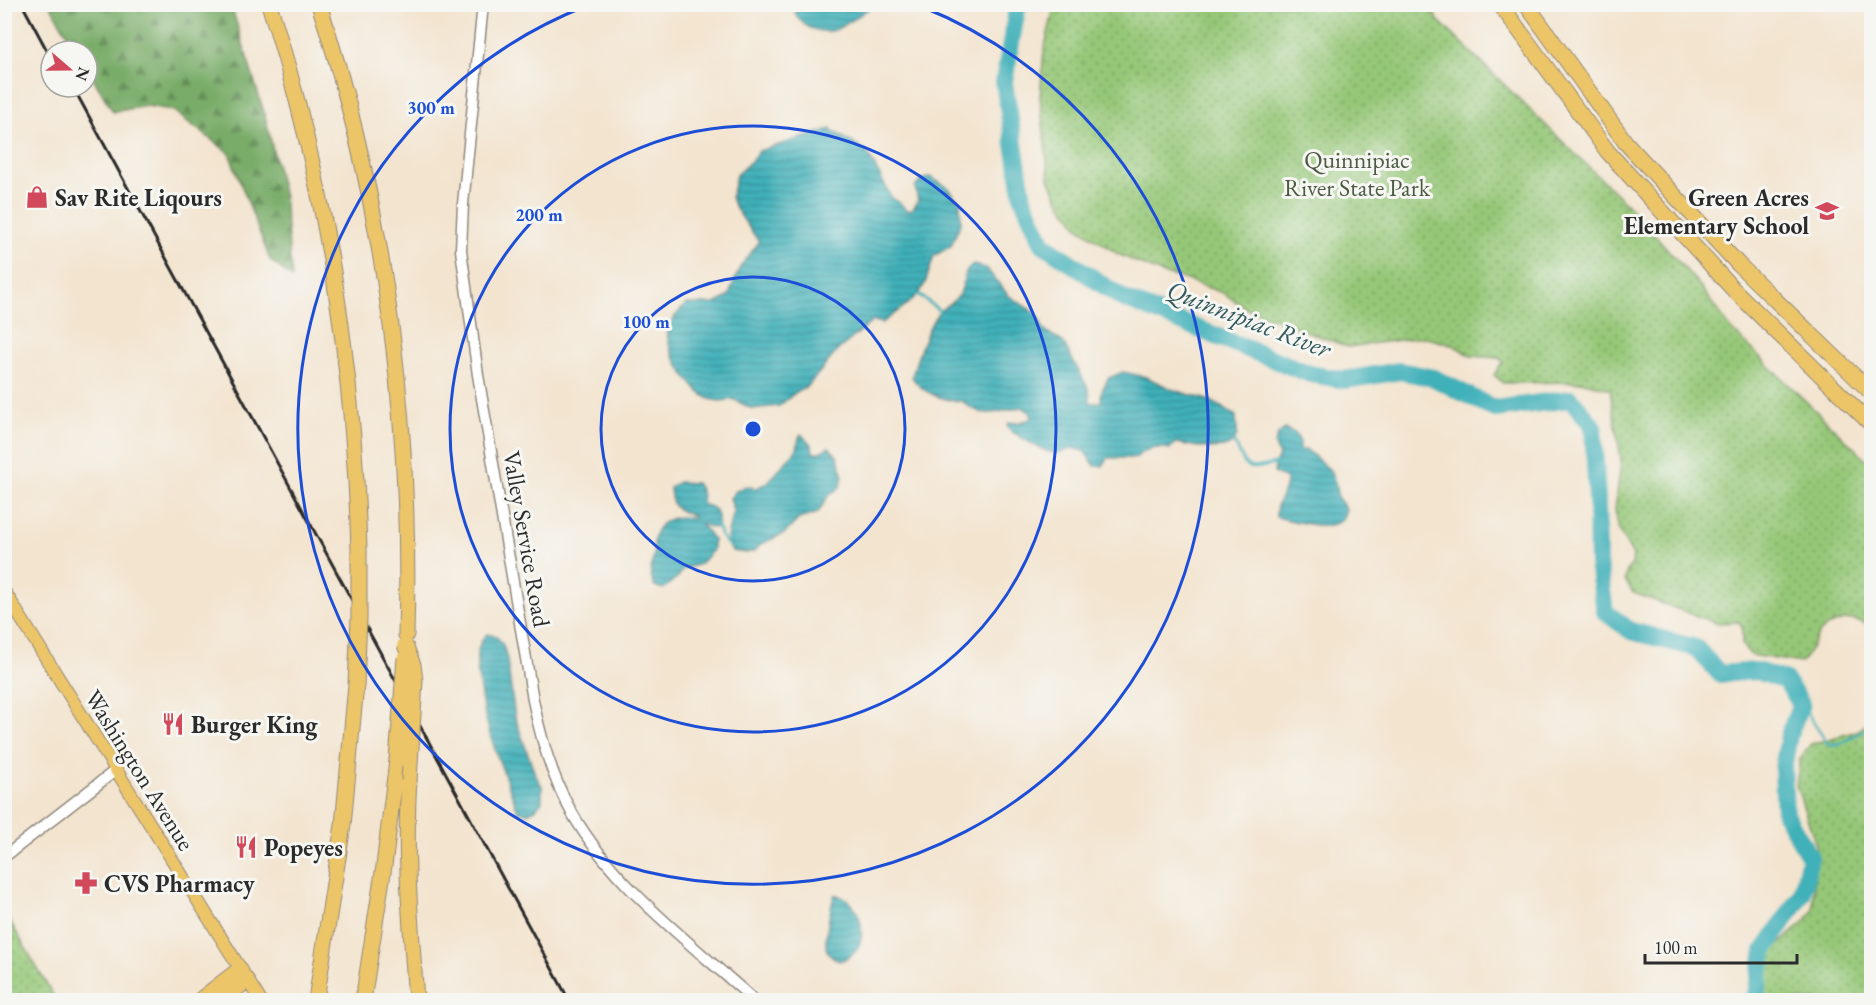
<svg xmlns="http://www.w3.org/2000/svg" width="1876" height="1005" viewBox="0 0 1876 1005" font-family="'EB Garamond',serif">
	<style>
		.forest { fill: url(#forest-firs); stroke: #526c4a; stroke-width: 1.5 }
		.park { fill: url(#park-dots); stroke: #607951; stroke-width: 1.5 }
		.water { fill: url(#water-rules); stroke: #356e72; stroke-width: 1.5 }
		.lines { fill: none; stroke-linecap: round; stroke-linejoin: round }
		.stream { stroke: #3fb0b9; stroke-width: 3 }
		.river { stroke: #3fb0b9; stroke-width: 18 }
		.minor-casing { stroke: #8f887d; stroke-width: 13 }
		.major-casing { stroke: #8f887d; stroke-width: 14 }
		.highway-casing { stroke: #8f887d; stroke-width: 17 }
		.minor { stroke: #fff; stroke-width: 10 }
		.major { stroke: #edc569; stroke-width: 12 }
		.highway { stroke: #edc569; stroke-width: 15 }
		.rail { stroke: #2b2b2b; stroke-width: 3 }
		.highway-bridge-casing { stroke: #8f887d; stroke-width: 17; stroke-linecap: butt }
		.highway-bridge { stroke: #edc569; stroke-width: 15 }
		.ring { fill: none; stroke: #1d4ed8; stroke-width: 3 }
		.labels { text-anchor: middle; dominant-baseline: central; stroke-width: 6; stroke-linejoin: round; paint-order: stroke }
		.park-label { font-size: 24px; fill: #4b5a42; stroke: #f6f6f2 }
		.poi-label { font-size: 24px; font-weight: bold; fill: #2b2b2b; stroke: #f6f6f2; text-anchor: start }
		.street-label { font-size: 24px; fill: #2b2b2b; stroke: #f6f6f2 }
		.water-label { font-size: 26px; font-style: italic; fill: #325a5d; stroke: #f6f6f2 }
		.centre { fill: #1d4ed8; stroke: #f6f6f2; stroke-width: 3 }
		.ring-label { font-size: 18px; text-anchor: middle; font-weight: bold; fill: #1d4ed8; stroke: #f6f6f2; stroke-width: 6; stroke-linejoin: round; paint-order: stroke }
	</style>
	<defs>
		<pattern id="forest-firs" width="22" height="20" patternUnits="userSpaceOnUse" patternTransform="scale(1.5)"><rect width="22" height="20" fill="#78ac68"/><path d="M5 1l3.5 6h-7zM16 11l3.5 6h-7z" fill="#638c56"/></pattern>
		<pattern id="park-dots" width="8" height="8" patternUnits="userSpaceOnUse" patternTransform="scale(1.5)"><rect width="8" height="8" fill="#95c777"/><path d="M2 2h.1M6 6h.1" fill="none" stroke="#7aa262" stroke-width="1.8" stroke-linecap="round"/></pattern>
		<pattern id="water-rules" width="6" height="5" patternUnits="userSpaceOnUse" patternTransform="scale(1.5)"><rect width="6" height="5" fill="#3fb0b9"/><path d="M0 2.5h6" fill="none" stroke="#358f97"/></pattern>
	</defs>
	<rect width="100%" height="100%" fill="#f6f6f2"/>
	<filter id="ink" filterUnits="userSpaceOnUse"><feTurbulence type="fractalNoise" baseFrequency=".0167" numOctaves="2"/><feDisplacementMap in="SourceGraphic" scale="12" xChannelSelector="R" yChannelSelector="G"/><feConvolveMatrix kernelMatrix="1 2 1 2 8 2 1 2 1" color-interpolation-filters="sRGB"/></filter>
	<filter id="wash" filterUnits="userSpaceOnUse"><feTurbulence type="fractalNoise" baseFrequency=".008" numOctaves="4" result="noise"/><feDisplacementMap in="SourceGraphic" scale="24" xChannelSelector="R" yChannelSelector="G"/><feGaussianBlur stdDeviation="1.35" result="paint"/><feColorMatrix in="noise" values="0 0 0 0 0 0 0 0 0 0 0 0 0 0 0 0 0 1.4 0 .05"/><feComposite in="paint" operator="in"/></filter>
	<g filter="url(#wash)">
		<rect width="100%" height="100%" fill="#f3e4cf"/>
		<!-- forest -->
		<path class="forest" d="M50,5H231L265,116L284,197L292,278L270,260L229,153L172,110L147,106L113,112L87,68V51H77Z"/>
		<!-- park -->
		<path class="park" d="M1055,5H1429L1438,20L1635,212L1699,285L1731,329L1871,464V626C1866,624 1859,620 1853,620C1841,618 1822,627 1816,638C1811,647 1809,655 1801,663L1751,655L1742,645V627L1739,622L1716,623L1633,593L1625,580L1627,570L1632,564L1633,556L1619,531L1615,510L1621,460L1610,389L1584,382L1503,383L1494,375L1503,362L1499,358L1471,356L1453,345L1423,337L1348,347L1247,309L1223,293L1178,277L1163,274L1118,254L1079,228L1058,199L1049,178L1040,97L1044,49Z
			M1871,721V1000H1757L1761,972L1774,949L1805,921L1813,910L1816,845L1796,785L1800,758L1811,744L1857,731Z
			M5,913L56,1000H5Z"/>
		<!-- water -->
		<path class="water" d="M799,5V4L874,5C867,10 839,30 832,31C816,33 803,27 795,13Z
			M830,129L867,152L892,198L900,203L906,210H912L918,201L915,187L922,180L930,177L948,187L960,203L961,222L951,246L934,256L925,284L918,294L909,303L882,323L873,321L838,350L808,386L795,393L779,406L752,409L733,399C725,401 719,402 710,399C693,393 664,349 668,330C671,319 679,312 686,304H715L728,297L740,267L759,242L734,206L731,197L736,175L751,161L759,151Z
			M973,265L986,268L1009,296L1037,314L1044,330L1063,342L1089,390L1090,403L1101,402V393L1108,378L1123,372L1146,377L1174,390L1211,401L1236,416C1236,422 1238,430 1237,435C1230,458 1190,444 1175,443L1170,449C1159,447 1143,448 1136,458H1108L1103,466H1095L1084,451L1072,448C1051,462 1029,441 1011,431L1007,426L1008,423L1020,422L1031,419V413L1022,407C997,412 983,421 962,401C944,401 921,393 912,377C916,361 928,324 939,312C946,305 955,302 960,293C966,282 961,272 973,265Z
			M1285,429L1295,433L1300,442L1299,450H1307L1330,470L1335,482L1338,498L1346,509C1344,516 1342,522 1334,524C1322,529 1288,520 1276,517C1274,502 1287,494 1286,479L1274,473L1275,464L1279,456C1273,445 1273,436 1285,429Z
			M801,434L812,445L813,453H818L829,447L838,457L843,477L840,487L828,496L818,513L799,519L785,533L761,544L755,551L746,553L732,551C722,535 731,528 733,513C733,508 731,502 730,498L737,490L746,486L756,488L767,483L797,449L799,437Z
			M678,482L696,483L701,491L703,505C715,506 721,514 717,526L714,528L700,524L709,533L713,540V550L700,564L683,569L679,576L663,589L654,586C649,572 651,569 654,554C655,549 653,545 654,540C656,521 676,513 693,519L694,517C677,507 672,513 670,488Z
			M487,634L497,637L503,645L507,659L515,717L535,774L542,786V801L536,809L527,813L518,811C502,767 484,729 479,682C477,664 473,648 487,634Z
			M835,894C839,896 845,898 848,900C867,917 868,955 839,961C834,958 827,954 826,947C825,935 831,905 835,894Z"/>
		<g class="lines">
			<!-- stream -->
			<path class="stream" d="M918,294L940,311
				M1233,441C1249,466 1239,473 1275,464
				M717,526L721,536L729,546
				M1801,704L1829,745L1841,743L1872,726"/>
			<!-- river -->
			<path class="river" d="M1018,4L1004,82L1023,199L1043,244L1122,298L1310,374L1345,380L1400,371L1434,378L1495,409L1571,399L1593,426L1597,500L1598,563L1605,612L1631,631L1696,648L1720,674L1757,671L1786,681L1801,704L1789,735L1783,769L1785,814L1810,857L1802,894L1764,951L1755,1000"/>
		</g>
	</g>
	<g filter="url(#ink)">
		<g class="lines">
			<!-- minor casing -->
			<g class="minor-casing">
				<path id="minor" d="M483,4L463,204L461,250L478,375L533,700C541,740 552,778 572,813C614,887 691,943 754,1000
					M4,857L116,770"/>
			</g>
			<!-- major casing -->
			<g class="major-casing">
				<path id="major" d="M4,591L260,1000"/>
			</g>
			<!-- highway casing -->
			<g class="highway-casing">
				<path id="highway" d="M269,4C326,182 354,365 359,551
					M319,4C385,207 412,422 406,635
					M1500,4L1608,152L1732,288L1872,425
					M1526,4L1626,143L1739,265L1872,393
					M409,781C404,854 411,927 416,1000
					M200,1000L240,969
					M221,1000L247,981
					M316,1000L343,825L356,685
					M363,1000L384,866L397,760"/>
			</g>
			<!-- minor -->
			<use href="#minor" class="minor"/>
			<!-- major -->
			<use href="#major" class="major"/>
			<!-- highway -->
			<use href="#highway" class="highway"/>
			<!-- rail -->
			<path class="rail" d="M22,4L51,58
				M73,87L569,1000"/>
			<!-- highway-bridge casing -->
			<g class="highway-bridge-casing">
				<path id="highway-bridge" d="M405,645L413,665L415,681L409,781
					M356,685L359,619V551
					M397,760L405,658"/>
			</g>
			<!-- highway-bridge -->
			<use href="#highway-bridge" class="highway-bridge"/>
		</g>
	</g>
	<!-- distance rings -->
	<g class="ring">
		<circle cx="753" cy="429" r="152"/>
		<circle cx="753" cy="429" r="303"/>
		<path d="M920 6A455 455 0 1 1 586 6"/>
	</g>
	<!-- icons -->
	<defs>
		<g id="shop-bare" transform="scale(1.8)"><path d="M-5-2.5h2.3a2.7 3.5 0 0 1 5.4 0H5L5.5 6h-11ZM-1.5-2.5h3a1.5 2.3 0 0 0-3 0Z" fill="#d1495b" stroke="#f6f6f2" stroke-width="2.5" paint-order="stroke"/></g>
		<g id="school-bare" transform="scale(1.8)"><path d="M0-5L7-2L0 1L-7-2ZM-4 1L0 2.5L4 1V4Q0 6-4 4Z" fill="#d1495b" stroke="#f6f6f2" stroke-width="2.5" paint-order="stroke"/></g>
		<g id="restaurant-bare" transform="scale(1.8)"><path d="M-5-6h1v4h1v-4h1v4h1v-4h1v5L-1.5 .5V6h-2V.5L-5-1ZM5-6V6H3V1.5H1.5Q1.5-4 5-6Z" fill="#d1495b" stroke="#f6f6f2" stroke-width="2.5" paint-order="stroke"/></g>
		<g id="pharmacy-bare" transform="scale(1.8)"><path d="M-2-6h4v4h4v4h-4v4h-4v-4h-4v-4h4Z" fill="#d1495b" stroke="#f6f6f2" stroke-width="2.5" paint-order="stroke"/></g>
	</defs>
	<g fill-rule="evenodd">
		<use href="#shop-bare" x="37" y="197"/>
		<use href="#school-bare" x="1827" y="211"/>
		<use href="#restaurant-bare" x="173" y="724"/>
		<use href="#restaurant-bare" x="246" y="847"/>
		<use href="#pharmacy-bare" x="86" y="883"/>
	</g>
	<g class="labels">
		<!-- park labels -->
		<g class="park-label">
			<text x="1357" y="159">Quinnipiac<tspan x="1357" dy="28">River State Park</tspan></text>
		</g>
		<!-- poi labels -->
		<g class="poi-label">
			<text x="55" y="197">Sav Rite Liqours</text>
			<text x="1809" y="197" text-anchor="end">Green Acres<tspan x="1809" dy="28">Elementary School</tspan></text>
			<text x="191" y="724">Burger King</text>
			<text x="264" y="847">Popeyes</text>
			<text x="104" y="883">CVS Pharmacy</text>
		</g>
		<!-- street labels -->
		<g class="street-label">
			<text transform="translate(527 539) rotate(80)">Valley Service Road</text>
			<text transform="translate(140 770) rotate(58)">Washington Avenue</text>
		</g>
		<!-- water labels -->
		<g class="water-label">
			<text transform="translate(1249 319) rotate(21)">Quinnipiac River</text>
		</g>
	</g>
	<circle cx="753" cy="429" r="9" class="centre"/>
	<g class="ring-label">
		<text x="431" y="114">300 m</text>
		<text x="539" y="221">200 m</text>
		<text x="646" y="328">100 m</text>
	</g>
	<!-- margin -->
	<rect width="1876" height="1005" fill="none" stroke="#f6f6f2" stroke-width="24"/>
	<!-- north arrow -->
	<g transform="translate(69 69) rotate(110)"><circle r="28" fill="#f6f6f2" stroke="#a5a5a2" stroke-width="1.5"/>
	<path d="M0-4.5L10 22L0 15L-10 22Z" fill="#d1495b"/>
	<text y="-9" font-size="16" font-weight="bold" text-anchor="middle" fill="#2b2b2b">N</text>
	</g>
	<!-- scale -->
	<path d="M1645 954v9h152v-9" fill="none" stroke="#2b2b2b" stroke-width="3"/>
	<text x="1654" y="954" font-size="18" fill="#2b2b2b" stroke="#f6f6f2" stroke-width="4.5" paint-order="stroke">100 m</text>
</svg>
